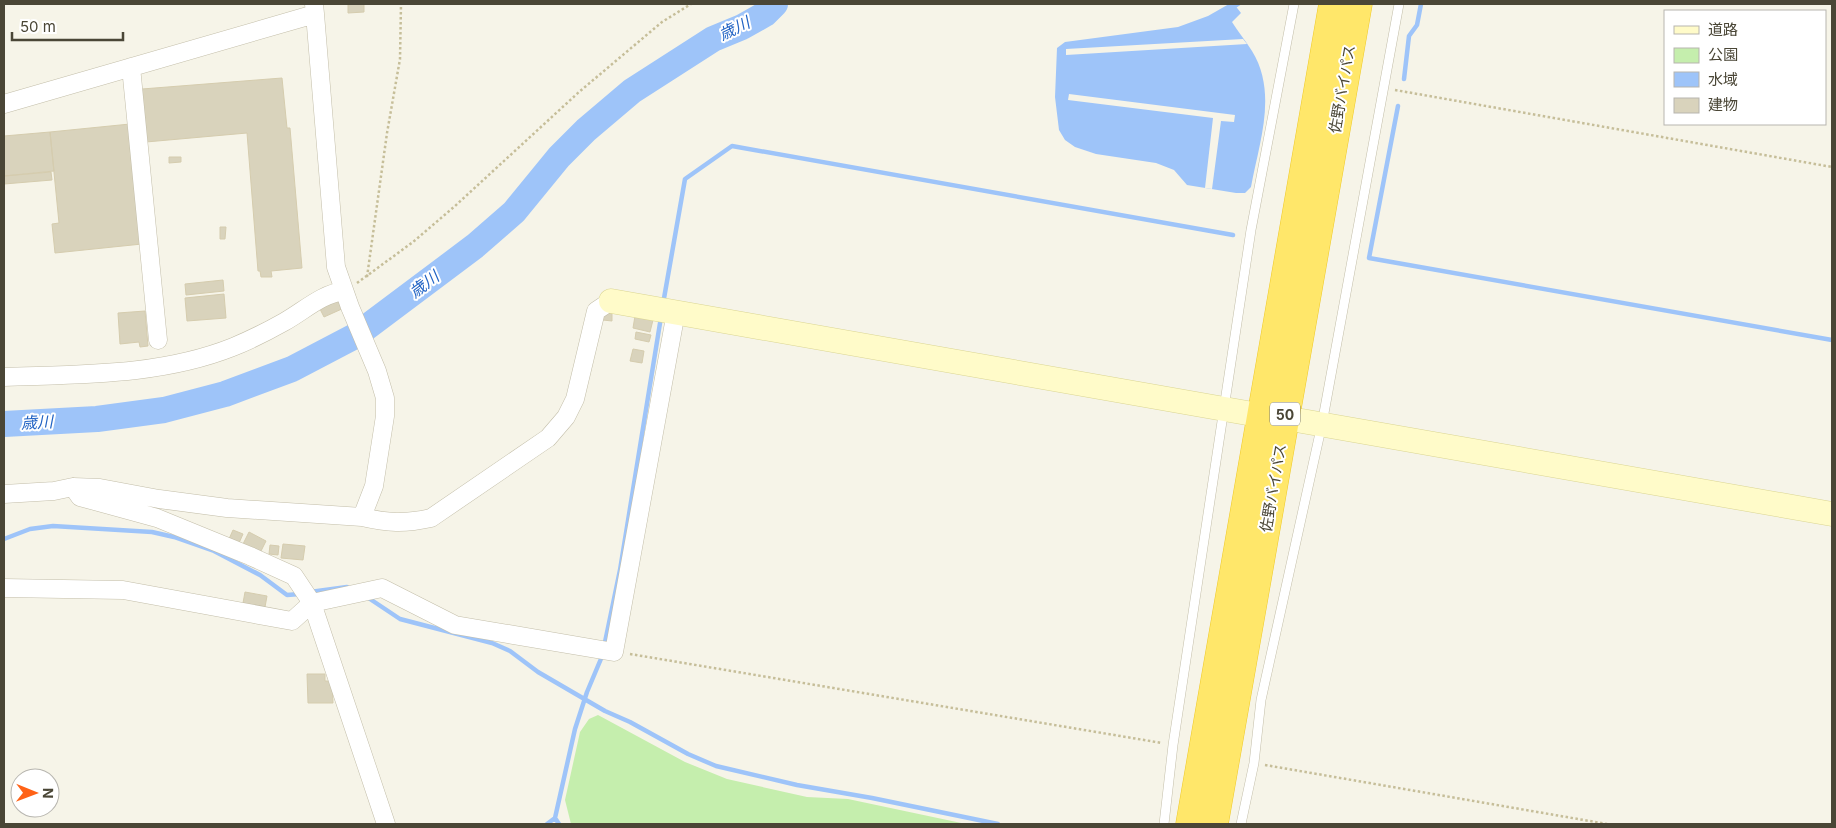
<svg xmlns="http://www.w3.org/2000/svg" width="1836" height="828" viewBox="0 0 1836 828" font-family="Inter,'Noto Sans JP',sans-serif">
	<style>
		.green { fill: #c5eead }
		.water { fill: #9ec4f9 }
		.pier { fill: #f6f4e8 }
		.lines { fill: none; stroke-linecap: round; stroke-linejoin: round }
		.stream { stroke: #9ec4f9; stroke-width: 4.5 }
		.river { stroke: #9ec4f9; stroke-width: 26 }
		.building { fill: #d9d3bc; stroke: #d5ccae }
		.lane-casing { stroke: #c3bea9; stroke-width: 10 }
		.street-casing { stroke: #c3bea9; stroke-width: 19 }
		.secondary-casing { stroke: #dad593; stroke-width: 25 }
		.highway-casing { stroke: #efc928; stroke-width: 29 }
		.path { stroke: #c6be99; stroke-width: 2.5; stroke-dasharray: 2.5 2.5; stroke-linecap: butt }
		.lane { stroke: #fff; stroke-width: 9 }
		.street { stroke: #fff; stroke-width: 18 }
		.secondary { stroke: #fffbc9; stroke-width: 24 }
		.highway { stroke: #ffe76a; stroke-width: 28 }
		.labels { text-anchor: middle; dominant-baseline: central; stroke-width: 4; stroke-linejoin: round; paint-order: stroke }
		.shield { fill: #fff; stroke: #807e72; stroke-width: 1 }
		.shield-label { font-size: 14px; font-weight: bold; fill: #4a4636 }
		.street-label { font-size: 15px; fill: #4a4636; stroke: #fff }
		.water-label { font-size: 16px; font-style: italic; fill: #2163c4; stroke: #fff }
	</style>
	<rect width="100%" height="100%" fill="#f6f4e8"/>
	<!-- green -->
	<path class="green" d="M598,715L685,762L727,779L807,797L848,799L966,824H571L565,800L580,732L589,719Z"/>
	<!-- water -->
	<path class="water" d="M1229,4H1234L1241,13L1232,22C1238,32 1246,41 1252,51C1278,93 1259,143 1251,187L1245,193H1236L1187,185L1174,170L1156,163L1096,154L1075,147L1065,140L1059,130L1055,97L1057,48L1065,42L1178,27L1208,16Z"/>
	<!-- pier -->
	<path class="pier" d="M1243,39L1247,44L1066,55V49Z
		M1069,94L1235,115L1234,122L1221,121L1212,189L1205,188L1213,118L1068,100Z"/>
	<g class="lines">
		<!-- stream -->
		<path class="stream" d="M1235,6L1238,4
			M1404,79L1409,36L1417,25L1421,4
			M1398,106L1369,258L1832,340
			M663,304L685,179L732,146L1233,235
			M4,539L30,529L53,526L152,532L174,537L214,551L260,575L287,595L300,594
			M310,592L347,587
			M367,597L400,619L492,643L510,651L538,672L605,711L630,722L688,754L716,766L797,785L872,798L998,824
			M604,647L620,570L661,317
			M555,818L575,729L587,692L603,654
			M547,824L555,818L559,824"/>
		<!-- river -->
		<path class="river" d="M4,424L97,419L164,410L225,394L292,369L355,336L475,246L514,212L559,157L586,130L632,91L713,39L742,27L765,14L775,4"/>
	</g>
	<!-- building -->
	<path class="building" d="M348,4H364V12L348,13Z
		M282,78L287,128H290L302,268L271,271L272,277H261L260,271H258L247,133L146,142L142,89Z
		M130,124L142,244L55,253L52,224L59,223L50,132Z
		M50,132L54,171L4,176V136Z
		M169,157H181V162L169,163Z
		M51,172L52,180L4,184V176Z
		M220,227H226L225,239H220Z
		M223,280L224,291L186,295L185,284Z
		M224,294L226,318L187,321L185,298Z
		M339,298L344,308L324,317L319,307Z
		M145,311L148,346L140,347L139,342L120,344L118,313Z
		M603,311L612,312V321L603,320Z
		M635,316L653,320L650,332L633,328Z
		M636,332L651,335L649,342L635,339Z
		M633,349L644,351L642,363L630,361Z
		M233,530L243,534L239,543L229,539Z
		M249,532L266,541L260,553L243,544Z
		M283,544L305,546L303,560L281,558Z
		M270,545L279,546L278,555L269,554Z
		M245,592L267,596L265,607L243,603Z
		M307,674H325V681H332L333,703H308Z"/>
	<g class="lines">
		<!-- lane casing -->
		<g class="lane-casing">
			<path id="lane" d="M1164,824L1173,745L1251,230L1294,4
				M1241,824L1254,763L1261,700L1322,424L1399,4"/>
		</g>
		<!-- street casing -->
		<g class="street-casing">
			<path id="street" d="M131,67L158,340
				M4,104L315,14L314,4
				M4,377C81,374 160,376 233,347C250,340 268,331 284,322C304,311 321,294 344,291
				M4,494L54,491L73,487L100,488L159,499L227,508L362,517L374,486L385,416V398L377,371L350,307L336,267L315,14
				M362,517C388,523 404,524 431,518L548,438L566,417L575,399L596,311L611,301
				M4,588L123,590L292,621L312,603L294,576L250,556L157,518L80,497L73,487
				M386,824L312,603L382,588L455,625L614,652L676,312"/>
		</g>
		<!-- secondary casing -->
		<g class="secondary-casing">
			<path id="secondary" d="M611,301L1247,413
				M1302,421L1832,514"/>
		</g>
		<!-- highway casing -->
		<g class="highway-casing">
			<path id="highway" d="M1190,824L1333,4
				M1214,824L1358,4"/>
		</g>
		<!-- path -->
		<path class="path" d="M1395,90L1832,167
			M367,277L387,133L400,59L401,4
			M357,283L413,242L455,206L579,92L662,22L691,4
			M630,654L1162,743
			M1265,765L1607,824"/>
		<!-- lane -->
		<use href="#lane" class="lane"/>
		<!-- street -->
		<use href="#street" class="street"/>
		<!-- secondary -->
		<use href="#secondary" class="secondary"/>
		<!-- highway -->
		<use href="#highway" class="highway"/>
	</g>
	<g class="labels">
		<!-- shield labels -->
		<rect class="shield" x="1270" y="402.5" width="30" height="23" rx="4"/>
		<g class="shield-label">
			<text x="1285" y="414">50</text>
		</g>
		<!-- street labels -->
		<g class="street-label">
			<text transform="translate(1342 89) rotate(-80)">佐野バイパス</text>
			<text transform="translate(1273 488) rotate(-80)">佐野バイパス</text>
		</g>
		<!-- water labels -->
		<g class="water-label">
			<text transform="translate(734 28) rotate(-26)">歳川</text>
			<text transform="translate(424 284) rotate(-37)">歳川</text>
			<text transform="translate(37 422) rotate(-3)">歳川</text>
		</g>
	</g>
	<!-- border -->
	<rect width="1836" height="828" fill="none" stroke="#4a4636" stroke-width="10"/>
	<!-- legend -->
	<rect x="1664" y="10" width="162" height="115" fill="#ffffff" stroke="#b7b5af"/>
	<rect x="1674" y="26" width="25" height="8" fill="#fffbc9" stroke="#b7b5af"/>
	<text x="1708" y="35" font-size="15" fill="#4a4636">道路</text>
	<rect x="1674" y="48" width="25" height="15" fill="#c5eead" stroke="#b7b5af"/>
	<text x="1708" y="60" font-size="15" fill="#4a4636">公園</text>
	<rect x="1674" y="72" width="25" height="15" fill="#9ec4f9" stroke="#b7b5af"/>
	<text x="1708" y="85" font-size="15" fill="#4a4636">水域</text>
	<rect x="1674" y="98" width="25" height="15" fill="#d9d3bc" stroke="#b7b5af"/>
	<text x="1708" y="110" font-size="15" fill="#4a4636">建物</text>
	<!-- north arrow -->
	<g transform="translate(35 793) rotate(91)"><circle r="24" fill="#ffffff" stroke="#b7b5af"/>
	<path d="M0-4L9 19L0 12L-9 19Z" fill="#ff6216"/>
	<text y="-8" font-size="14" font-weight="bold" text-anchor="middle" fill="#4a4636">N</text>
	</g>
	<!-- scale -->
	<path d="M12 32v8h111v-8" fill="none" stroke="#4a4636" stroke-width="2.5"/>
	<text x="20" y="32" font-size="15" fill="#4a4636" stroke="#ffffff" stroke-width="4" paint-order="stroke">50 m</text>
</svg>
